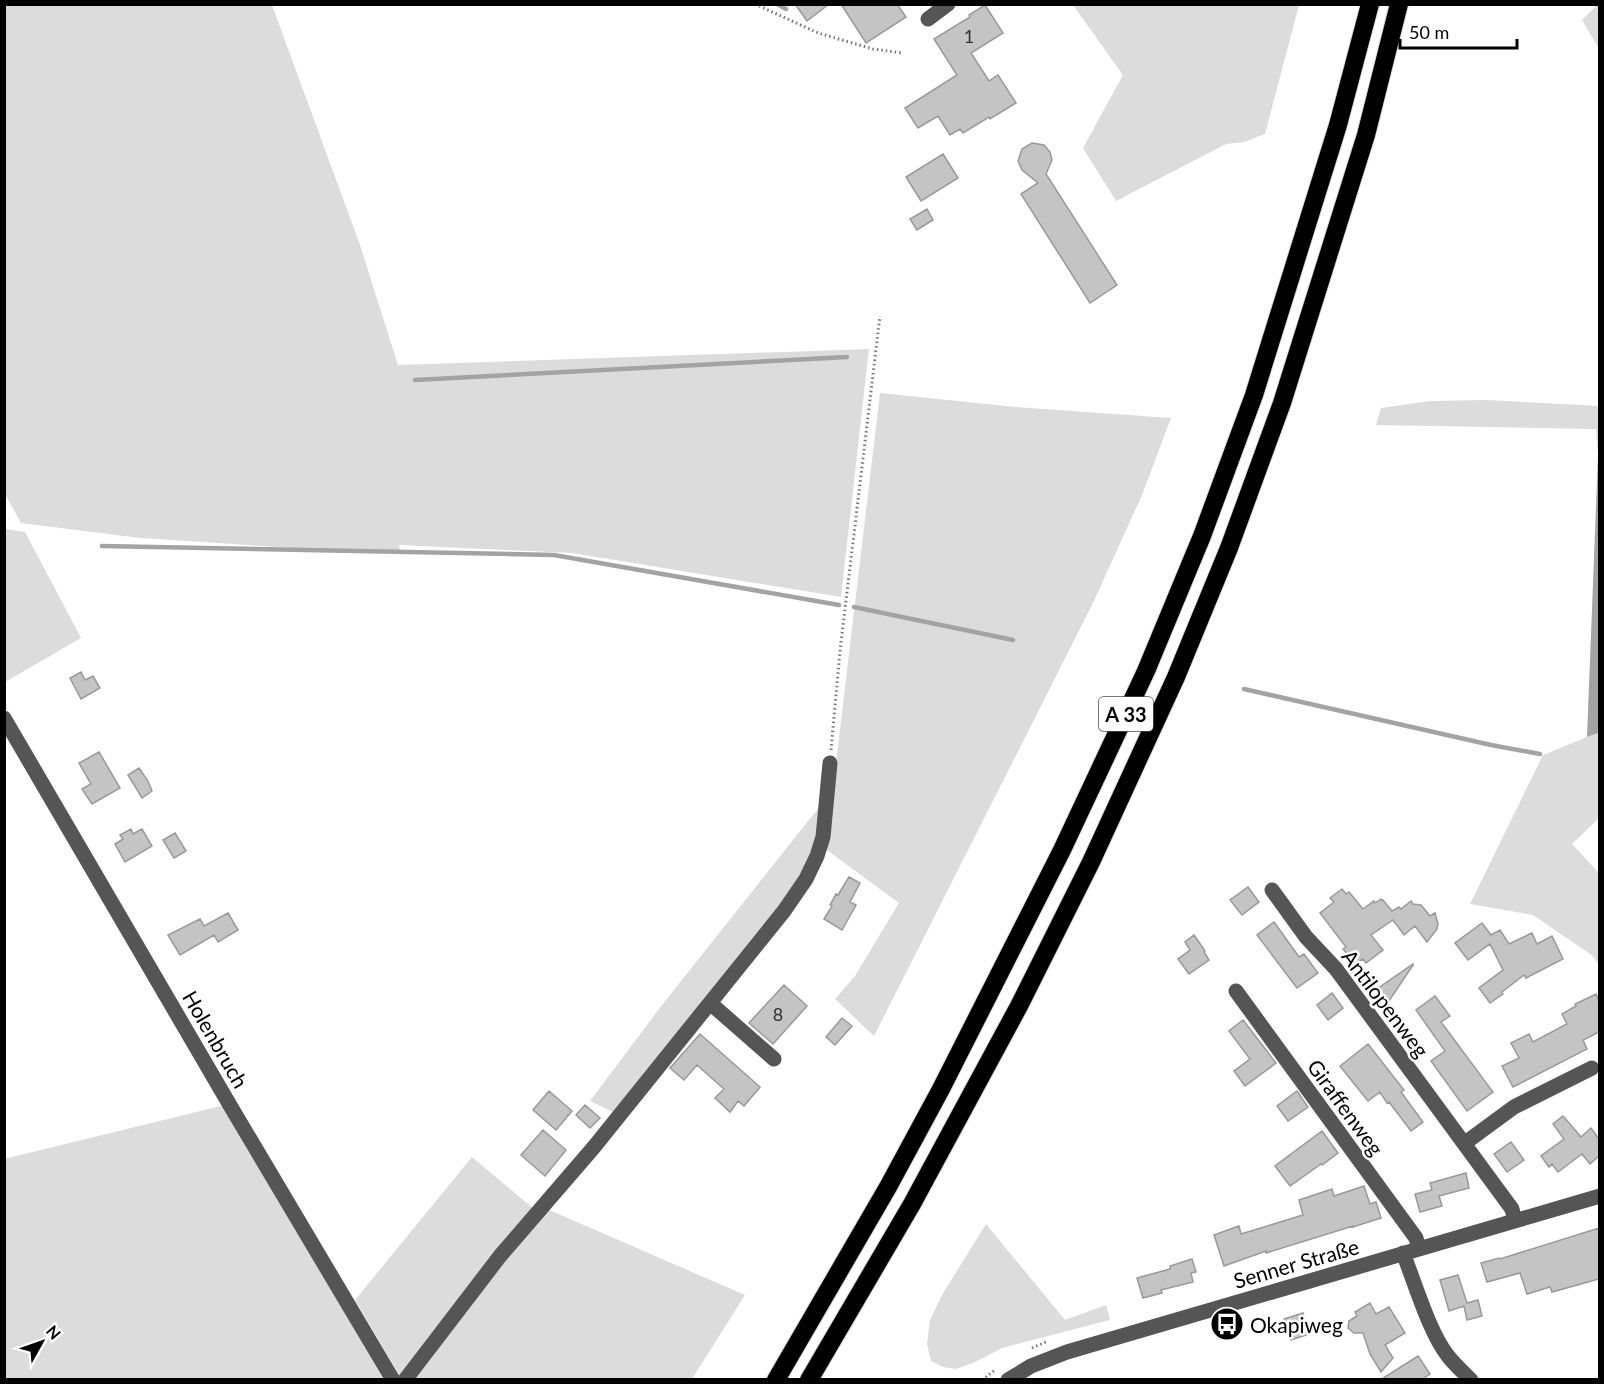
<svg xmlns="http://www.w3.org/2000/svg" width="1604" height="1384" viewBox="0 0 1604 1384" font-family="Lato,sans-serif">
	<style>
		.green { fill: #dcdcdc }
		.water { fill: #a3a3a3 }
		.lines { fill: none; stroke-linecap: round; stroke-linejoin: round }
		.stream { stroke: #a3a3a3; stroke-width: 4.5 }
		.building { fill: #c4c4c4; stroke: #999; stroke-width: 1.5 }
		.highway-casing { stroke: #dbdbdb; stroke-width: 20 }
		.path { stroke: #777; stroke-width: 3; stroke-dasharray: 1.5 3; stroke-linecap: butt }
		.minor { stroke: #555; stroke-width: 15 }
		.highway { stroke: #000; stroke-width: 18 }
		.labels { text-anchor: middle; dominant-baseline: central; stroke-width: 5; stroke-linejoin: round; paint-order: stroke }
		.number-label { font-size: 18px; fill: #313131 }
		.shield { fill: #fff; stroke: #4c4c4c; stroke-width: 1.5 }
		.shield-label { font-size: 20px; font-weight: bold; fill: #000 }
		.street-label { font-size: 21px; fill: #000; stroke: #fff }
		.poi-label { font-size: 21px; fill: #000; stroke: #fff; text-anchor: start }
	</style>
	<rect width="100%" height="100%" fill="#fff"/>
	<!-- green -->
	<path class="green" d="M1598,4L1600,5L1599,49L1582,20Z
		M4,5H272L360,245L398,365L869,349L841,597L572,553L399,545L400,552L340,551L140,538L21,523L4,492Z
		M1073,5H1299L1265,134L1244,142L1226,144L1116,201L1083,148L1123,75Z
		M880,393L1016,407L1171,418L1142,495L1093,603L874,1036L835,999L855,976L899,903L824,848L827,839Z
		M1487,400L1599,406V454L1598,455L1596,429L1376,425L1381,408L1430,401Z
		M5,529L25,532L81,638L5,682Z
		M1599,732V818L1572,844L1599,873V965L1593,956L1533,915L1470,904L1543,755Z
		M820,806L818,837L802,878L615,1113L590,1101L662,1005Z
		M225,1105L383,1379H5L4,1159Z
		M472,1157L535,1210L401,1378L355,1300Z
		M547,1209L745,1295L692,1379L410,1380Z
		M986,1224L1065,1320L1106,1305L1110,1320L1002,1348L975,1362L956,1369L943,1367L931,1361L927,1344L930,1320L942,1295Z"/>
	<!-- water -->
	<path class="water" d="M1599,454L1600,732L1587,737L1598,455Z"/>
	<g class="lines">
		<!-- stream -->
		<path class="stream" d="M777,4L786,9
			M415,380L847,357
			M102,546L554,555L839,605
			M854,607L1013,640
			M1244,689L1491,745L1540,754"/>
	</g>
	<!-- building -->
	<path class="building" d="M795,4H829L807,21Z
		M841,4H897L906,17L866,43Z
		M985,5L1003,33L971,53L989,81L998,75L1016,103L990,119L989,117L963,133L960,129L950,135L938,116L918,128L905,108L957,75L934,39L970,17L969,15Z
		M1032,143L1044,145L1050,152L1052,160L1046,174L1117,285L1090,303L1021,194L1038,183L1022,170L1018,161L1022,149Z
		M943,154L958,178L921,201L906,177Z
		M927,209L933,220L917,230L910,219Z
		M81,672L85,680L93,676L100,688L81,699L70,678Z
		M99,752L120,788L92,804L82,789L91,784L79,763Z
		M139,768L148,781L152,791L142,798L128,775Z
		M131,829L133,834L142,829L152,846L125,862L115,844L123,839L120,835Z
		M175,833L186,851L174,858L163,840Z
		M849,877L860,883L850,902L856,905L842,930L824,919L832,906L830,905L836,894L838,895Z
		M1248,887L1259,902L1242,915L1230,900Z
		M1342,889L1346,894L1349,892L1363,909L1374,901L1375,903L1381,899L1382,901L1383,900L1392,911L1399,907L1401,909L1411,901L1413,904L1421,905L1430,916L1435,913L1438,924L1437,929L1427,942L1415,926L1404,935L1393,920L1371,935L1383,950L1366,963L1363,959L1355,964L1343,949L1346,947L1320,913L1334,902L1330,898Z
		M228,913L238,930L218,942L214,935L180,955L168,935L200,919L204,926Z
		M1274,922L1299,957L1304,954L1318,973L1297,988L1257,935Z
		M1482,923L1491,935L1500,930L1509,944L1532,933L1537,944L1552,936L1563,959L1526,978L1524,975L1502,992L1503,994L1490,1003L1479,988L1503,970L1490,944L1468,960L1455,943Z
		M1194,935L1205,951L1204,952L1209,960L1189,974L1178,959L1190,950L1185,942Z
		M1413,964V965L1387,1004L1377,989Z
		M784,985L807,1006L773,1044L749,1023Z
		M1332,993L1343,1008L1328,1020L1317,1005Z
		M1596,994L1599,1001V1032L1583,1040L1587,1049L1513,1087L1502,1066L1519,1058L1511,1043L1529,1034L1533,1042L1567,1024L1562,1014L1576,1006L1575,1004Z
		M1435,996L1450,1016L1441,1022L1493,1092L1467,1111L1431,1061L1445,1051L1416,1010Z
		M842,1018L852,1026L835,1045L826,1037Z
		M1243,1020L1276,1063L1245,1086L1234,1071L1250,1059L1229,1031Z
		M700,1034L760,1087L744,1106L738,1101L730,1112L715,1098L724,1089L697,1065L684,1080L670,1068Z
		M1368,1044L1404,1090L1401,1092L1423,1122L1411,1131L1389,1102L1387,1103L1380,1092L1368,1101L1340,1066Z
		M549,1091L572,1111L556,1130L533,1110Z
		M1297,1091L1308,1107L1288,1121L1277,1106Z
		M585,1105L600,1118L590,1128L576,1115Z
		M1563,1116L1581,1137L1591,1128L1599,1139V1156L1590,1164L1582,1154L1558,1172L1552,1164L1549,1167L1541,1156L1564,1139L1553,1124Z
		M543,1130L566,1150L545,1176L521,1155Z
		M1322,1131L1338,1153L1322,1165L1321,1164L1290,1186L1275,1166Z
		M1511,1142L1524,1160L1507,1172L1494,1154Z
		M1466,1173L1469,1188L1439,1196L1442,1206L1420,1212L1415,1194L1432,1190L1430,1183Z
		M1364,1186L1370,1204L1376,1202L1381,1218L1353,1227V1226L1266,1253V1251L1224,1266L1214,1235L1239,1226L1241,1234L1303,1215L1299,1200L1332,1189L1334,1196Z
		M1599,1228V1279L1552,1292L1550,1287L1527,1294L1520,1273L1487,1282L1481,1263L1499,1258L1500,1259Z
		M1192,1259L1196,1272L1191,1273L1193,1282L1161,1290L1162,1293L1143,1298L1137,1278L1170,1269V1266Z
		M1458,1275L1467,1303L1478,1300L1482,1316L1467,1320L1464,1306L1449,1311L1440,1280Z
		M1370,1303L1376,1314L1389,1307L1405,1333L1385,1345L1393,1358L1381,1372L1370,1354L1363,1333H1354L1348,1328L1349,1321L1357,1316L1355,1312Z
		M1303,1313L1309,1334L1291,1340L1284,1319Z
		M1418,1356L1430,1374L1421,1380H1380Z"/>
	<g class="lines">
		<!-- highway casing -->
		<g class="highway-casing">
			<path id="highway" d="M776,1380L888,1187L941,1089L1062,850L1146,671L1202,536L1254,395L1338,125L1370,4
				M809,1380L912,1204L1019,1006L1091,862L1176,677L1229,548L1282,403L1366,135L1399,4"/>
		</g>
		<!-- path -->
		<path class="path" d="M755,4L818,33L873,49L903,53
			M831,750L840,651L880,316
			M1032,1348L1048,1341
			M982,1380L995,1370"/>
		<!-- minor -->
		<path class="minor" d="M928,19L948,4
			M4,718L231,1107L393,1380
			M1272,890L1306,937L1336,969L1512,1209L1515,1221
			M1236,991L1416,1238L1419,1249
			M710,1003L774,1059
			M1465,1143L1514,1107L1592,1068
			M1403,1253C1415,1283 1429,1332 1448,1356C1455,1365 1463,1372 1471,1380
			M405,1380L500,1256L594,1147L784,911L806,879L817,856L823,837L830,763
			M1008,1380L1031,1366L1067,1352L1600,1196"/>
		<!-- highway -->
		<use href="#highway" class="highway"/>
	</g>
	<!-- icons -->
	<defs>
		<g id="bus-disc" transform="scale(1.725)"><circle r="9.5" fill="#000" stroke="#fff"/><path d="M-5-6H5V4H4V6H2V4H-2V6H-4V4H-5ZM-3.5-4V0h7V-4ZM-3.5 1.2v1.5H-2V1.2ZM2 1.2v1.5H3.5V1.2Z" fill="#fff"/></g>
	</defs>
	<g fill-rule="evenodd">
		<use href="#bus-disc" x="1227" y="1324"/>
	</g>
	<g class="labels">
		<!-- number labels -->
		<g class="number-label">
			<text x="969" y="36">1</text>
			<text x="778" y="1014">8</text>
		</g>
		<!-- shield labels -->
		<rect class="shield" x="1099" y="697" width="54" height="34" rx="4.5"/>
		<g class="shield-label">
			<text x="1126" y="714">A 33</text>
		</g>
		<!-- street labels -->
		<g class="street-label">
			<text transform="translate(1386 1003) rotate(53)">Antilopenweg</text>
			<text transform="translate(216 1039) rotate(60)">Holenbruch</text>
			<text transform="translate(1346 1107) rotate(54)">Giraffenweg</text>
			<text transform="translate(1296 1263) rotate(-16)">Senner Straße</text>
		</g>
		<!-- poi labels -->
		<g class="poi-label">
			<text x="1250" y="1324">Okapiweg</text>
		</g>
	</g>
	<!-- border -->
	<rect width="1604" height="1384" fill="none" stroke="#000000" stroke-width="12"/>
	<!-- north arrow -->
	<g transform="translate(42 1342) rotate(50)" stroke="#ffffff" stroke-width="4.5" paint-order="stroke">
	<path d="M0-4.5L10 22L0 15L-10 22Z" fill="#000000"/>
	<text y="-9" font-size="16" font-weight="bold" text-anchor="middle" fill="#000000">N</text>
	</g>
	<!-- scale -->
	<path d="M1400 39v9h117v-9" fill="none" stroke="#000000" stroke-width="3"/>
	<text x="1409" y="39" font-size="18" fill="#000000" stroke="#ffffff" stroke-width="4.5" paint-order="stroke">50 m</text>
</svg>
